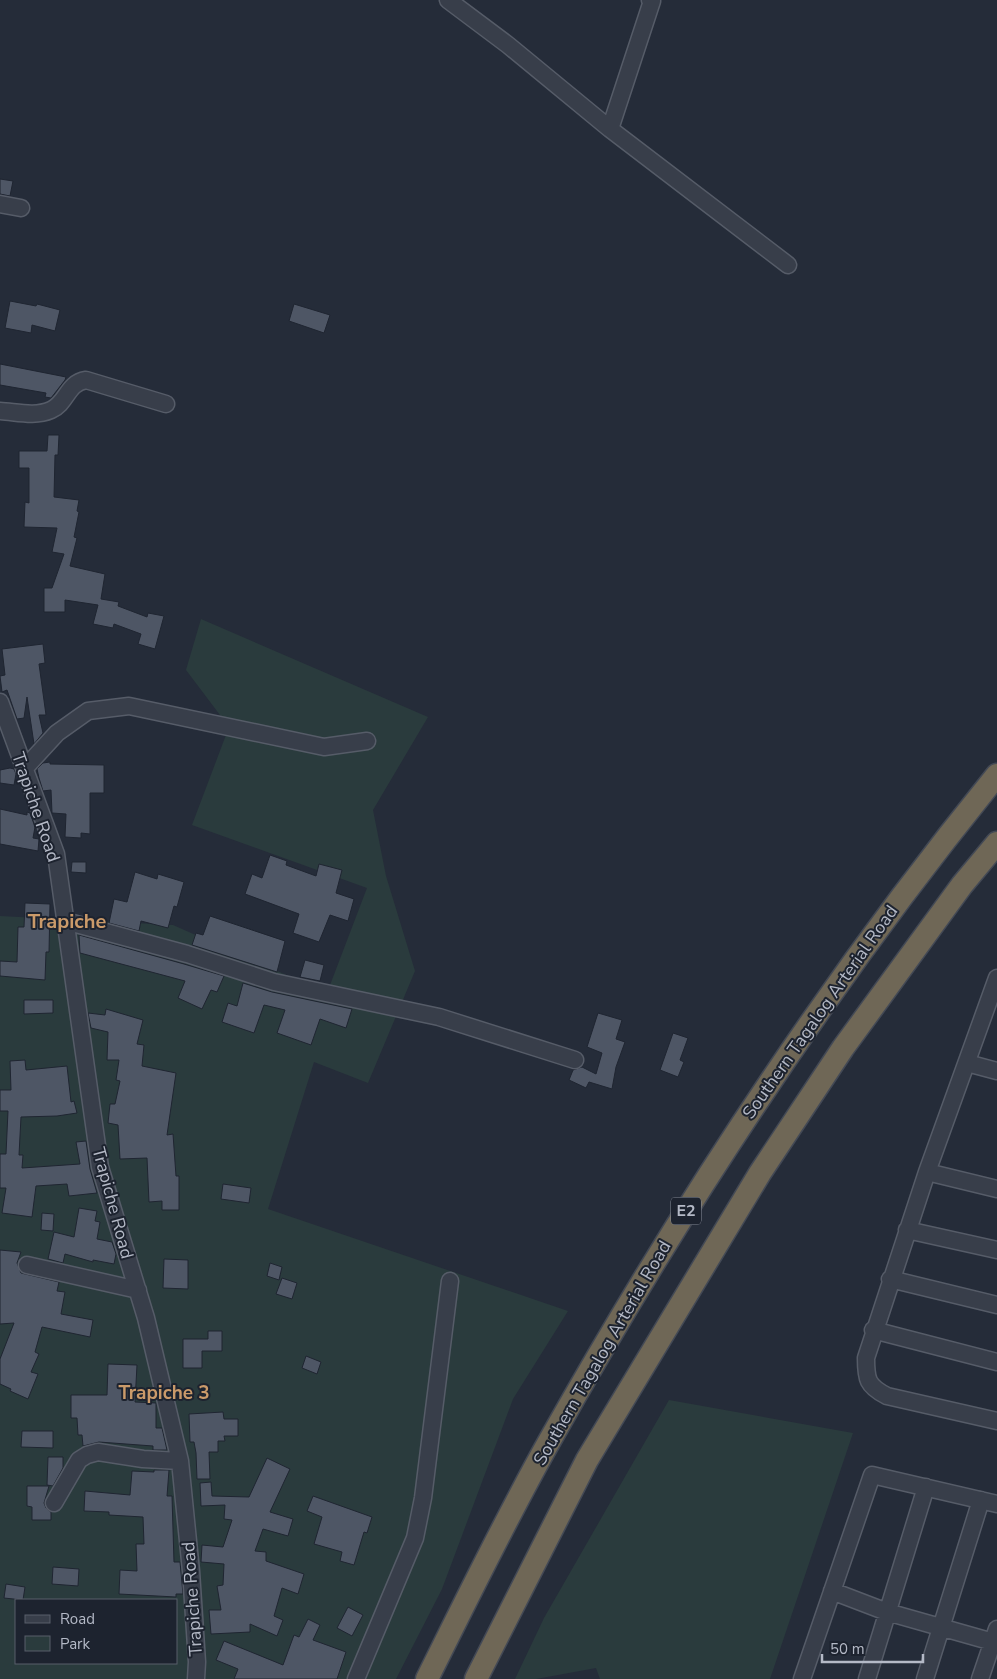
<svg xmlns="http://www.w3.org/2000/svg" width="997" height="1679" viewBox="0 0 997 1679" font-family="'Nunito Sans',sans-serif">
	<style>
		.green { fill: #2a3b3d; fill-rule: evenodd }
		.building { fill: #4e5665; stroke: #1f2531 }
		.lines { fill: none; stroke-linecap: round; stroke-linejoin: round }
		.minor-casing { stroke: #565c68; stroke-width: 19 }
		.highway-casing { stroke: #434955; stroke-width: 25 }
		.minor { stroke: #383e4a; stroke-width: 16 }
		.highway { stroke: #6f6756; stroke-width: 22 }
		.labels { text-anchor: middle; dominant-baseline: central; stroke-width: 4; stroke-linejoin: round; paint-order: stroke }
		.shield { fill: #1d232f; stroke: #878c99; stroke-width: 1 }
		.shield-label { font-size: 16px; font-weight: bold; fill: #b4b9c6 }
		.street-label { font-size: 18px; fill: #b4b9c6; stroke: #1d232f }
		.neighbourhood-label { font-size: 19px; font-weight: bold; fill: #ca9a6a; stroke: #1d232f }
		.quarter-label { font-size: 20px; font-weight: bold; fill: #ca9a6a; stroke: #1d232f }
	</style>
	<rect width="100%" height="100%" fill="#252c39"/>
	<!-- green -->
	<path class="green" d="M201,619L428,717L373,810L386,876L415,971L368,1083L314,1062L268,1209L568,1311L513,1399L442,1589L396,1679H0V916L173,925L327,993L367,888L192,825L229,727L186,670ZM16,1600H176V1663H16Z
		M669,1400L853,1433L770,1679H600L596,1668L536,1679H515L544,1618Z"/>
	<!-- building -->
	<path class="building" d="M0,179L13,181L10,196L0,194Z
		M10,301L36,306L37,304L60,310L55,331L32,325L31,333L5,328Z
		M294,304L330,315L324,333L289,321Z
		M0,364L66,377L65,380L51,398L45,397L46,393L0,385Z
		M48,435H59L58,455H55L54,497L79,500L77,511L79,512L74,537L77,538L70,566L105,574L101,599L119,602L118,606L147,617L148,613L164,616L155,649L138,644L141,634L114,624L113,628L93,624L98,605L65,600V612H44V588H52L64,554L52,552L57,528L24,527L25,502L29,503V468H19V451H47Z
		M43,644L45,663L39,664L46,715H39L43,733L34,744L27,697L24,718L17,719L7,690L2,692L0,676L5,675L2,649Z
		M50,762V764L104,765V793H90V834L81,833V838L65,837L66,814L52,813L51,790L43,791L39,778L37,769L43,763Z
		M10,768L14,769L16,774L14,785L0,783V770Z
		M0,809L27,815V812L30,813L35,827L33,838L39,839L38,851L0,844Z
		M270,855L287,861L286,865L316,876L319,864L342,870L336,893L354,899L348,921L330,915L319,942L293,933L299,914L245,894L252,874L262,878Z
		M72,862H86V873L71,872Z
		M135,872L157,879L158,874L184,882L177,907L174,906L168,928L141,921L139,931L109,923L114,899L127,902Z
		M25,903L50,904L49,952H46L45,980L0,976V961L17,962L18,927H24Z
		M210,916L285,941L277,972L192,945L196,933L203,935Z
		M79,935L184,964L224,976L217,992L211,990L202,1009L178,998L185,981L80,953Z
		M305,960L324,965L320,981L300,977Z
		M243,983L272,992L352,1009L346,1028L320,1019L311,1045L277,1033L285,1010L264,1005L254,1033L222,1022L228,1003L237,1006Z
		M24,1000H53V1013L24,1014Z
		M106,1009L143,1020L137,1044L144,1045L142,1066L176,1073L167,1135L173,1134L176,1176H179V1210H162V1201L149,1202L147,1158L120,1159L118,1125L108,1123L110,1104H115L120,1081L116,1080L119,1060H107L108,1032L91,1028L88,1013L105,1015Z
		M598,1013L622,1020L616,1039L625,1042L616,1067L612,1089L589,1082L586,1088L569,1080L573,1070L582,1067L596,1074L602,1053L587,1047Z
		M673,1033L688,1038L680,1060L684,1062L678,1077L660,1070Z
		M25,1060L26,1070L67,1066L71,1102L74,1101L77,1113L57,1116L21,1117L19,1155H23L22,1168L80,1164L76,1142L86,1141L90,1169L97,1193L69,1196L67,1184L36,1186L32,1217L2,1213L6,1188H0V1154H6L8,1111H0V1090H11L10,1061Z
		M223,1184L251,1188L249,1203L221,1199Z
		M79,1208L97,1211L95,1221L100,1222L97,1239L112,1242L116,1254L114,1264L93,1260V1262L65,1254L63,1263L48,1259L54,1232L74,1237Z
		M42,1213L54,1214L53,1231L41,1230Z
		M0,1250L21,1252L17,1263L21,1273L59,1282L57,1291L65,1292L61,1314L93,1320L90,1337L42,1327L35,1352L39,1354L31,1372L38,1374L28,1399L10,1391L11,1389L0,1384V1359L14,1323L0,1324Z
		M164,1259L188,1260V1289L163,1288Z
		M270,1263L282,1267L279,1280L267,1276Z
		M282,1278L297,1283L292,1299L276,1294Z
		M208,1331H222V1351H202V1368H183V1339H208Z
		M306,1356L321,1362L317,1374L302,1368Z
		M108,1364L137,1365L135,1402L156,1403V1428H162L167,1450H153V1446L99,1442L83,1446L82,1435H78L77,1418H71V1395H107Z
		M223,1412L224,1419H238V1436H224L225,1441H218V1452H209L210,1479H197L196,1453L194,1442H190L189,1414Z
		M22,1431H53V1448L21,1447Z
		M48,1457H63V1468L53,1486L47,1485Z
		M267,1458L290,1469L270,1512L293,1519L288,1536L263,1529L255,1551L266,1552V1561L304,1574L298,1594L282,1588L274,1616L283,1620L277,1636L250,1624V1632L211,1634L209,1610H221L217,1586L223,1585L224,1564L201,1562L202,1545L223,1547L232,1520L224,1519L225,1505L201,1506L200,1483L211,1482L212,1496L249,1497Z
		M154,1470H169L167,1496H172L174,1562H180L183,1594H176V1597L119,1594L120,1570L137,1571L136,1544H144L143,1517L109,1515V1512L84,1511L85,1491L130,1495L132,1471L154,1472Z
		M27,1486H49L44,1503L46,1508L51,1512V1520H32V1507L27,1506Z
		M313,1496L372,1517L367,1533L364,1532L354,1565L340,1561L342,1552L314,1544L322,1517L307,1511Z
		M53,1567L79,1569L78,1586L52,1584Z
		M6,1584L25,1587L23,1600L4,1598Z
		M348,1607L363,1615L352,1636L337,1628Z
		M308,1619L320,1625L313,1640L346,1652L337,1679H234L238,1669L216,1660L224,1641L283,1665L294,1635L299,1637Z"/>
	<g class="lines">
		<!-- minor casing -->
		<g class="minor-casing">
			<path id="minor" d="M448,0L508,45L610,129L788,265
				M610,129L652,1L650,0
				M0,204L21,208
				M0,411C17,412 35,417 51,410C67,403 67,383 86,380L166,404
				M0,702L56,854L100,1167L146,1318L180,1461L191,1571L197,1662L196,1679
				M24,769L57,733L88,711L129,706L324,747L367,741
				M65,921L187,954L274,982L439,1017L575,1060
				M997,978L927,1172L866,1358C866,1379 867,1386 887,1396L997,1421
				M967,1063L997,1071
				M927,1172L997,1189
				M907,1230L997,1250
				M27,1265L138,1290
				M890,1279L997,1305
				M873,1330L997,1362
				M54,1503L79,1460L87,1455L98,1452L143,1459L180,1461
				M832,1591L887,1612L993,1642
				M356,1679L415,1538L423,1498L450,1281
				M802,1679L872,1475L997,1504
				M867,1679L926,1487
				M925,1679L981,1500
				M980,1679L997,1629"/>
		</g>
		<!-- highway casing -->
		<g class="highway-casing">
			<path id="highway" d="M427,1679C467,1599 506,1518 550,1440C681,1207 828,983 997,775
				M476,1679L587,1460L760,1173L843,1048L962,885L997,843"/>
		</g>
		<!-- minor -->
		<use href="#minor" class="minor"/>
		<!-- highway -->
		<use href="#highway" class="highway"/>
	</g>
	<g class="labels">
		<!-- shield labels -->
		<rect class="shield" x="671" y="1197.5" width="30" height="27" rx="4"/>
		<g class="shield-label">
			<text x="686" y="1211">E2</text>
		</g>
		<!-- street labels -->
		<g class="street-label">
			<text transform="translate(36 807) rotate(71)">Trapiche Road</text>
			<text transform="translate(820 1012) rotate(-55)">Southern Tagalog Arterial Road</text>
			<text transform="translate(113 1203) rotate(75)">Trapiche Road</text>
			<text transform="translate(602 1353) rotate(-60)">Southern Tagalog Arterial Road</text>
			<text transform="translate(192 1599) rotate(-94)">Trapiche Road</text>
		</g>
		<!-- neighbourhood labels -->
		<g class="neighbourhood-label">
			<text x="164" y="1393">Trapiche 3</text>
		</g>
		<!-- quarter labels -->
		<g class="quarter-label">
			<text x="67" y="921">Trapiche</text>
		</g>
	</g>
	<!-- legend -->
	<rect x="15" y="1599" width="162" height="65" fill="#1d232f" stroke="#595f6b"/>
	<rect x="25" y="1615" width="25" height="8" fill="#383e4a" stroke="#595f6b"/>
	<text x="60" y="1624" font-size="15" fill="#b4b9c6">Road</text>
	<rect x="25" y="1636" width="25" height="15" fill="#2a3b3d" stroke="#595f6b"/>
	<text x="60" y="1649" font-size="15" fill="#b4b9c6">Park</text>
	<!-- scale -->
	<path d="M822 1654v8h101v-8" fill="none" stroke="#b4b9c6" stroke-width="2.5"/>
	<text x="830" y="1654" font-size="15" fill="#b4b9c6" stroke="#1d232f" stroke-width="4" paint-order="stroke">50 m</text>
</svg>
